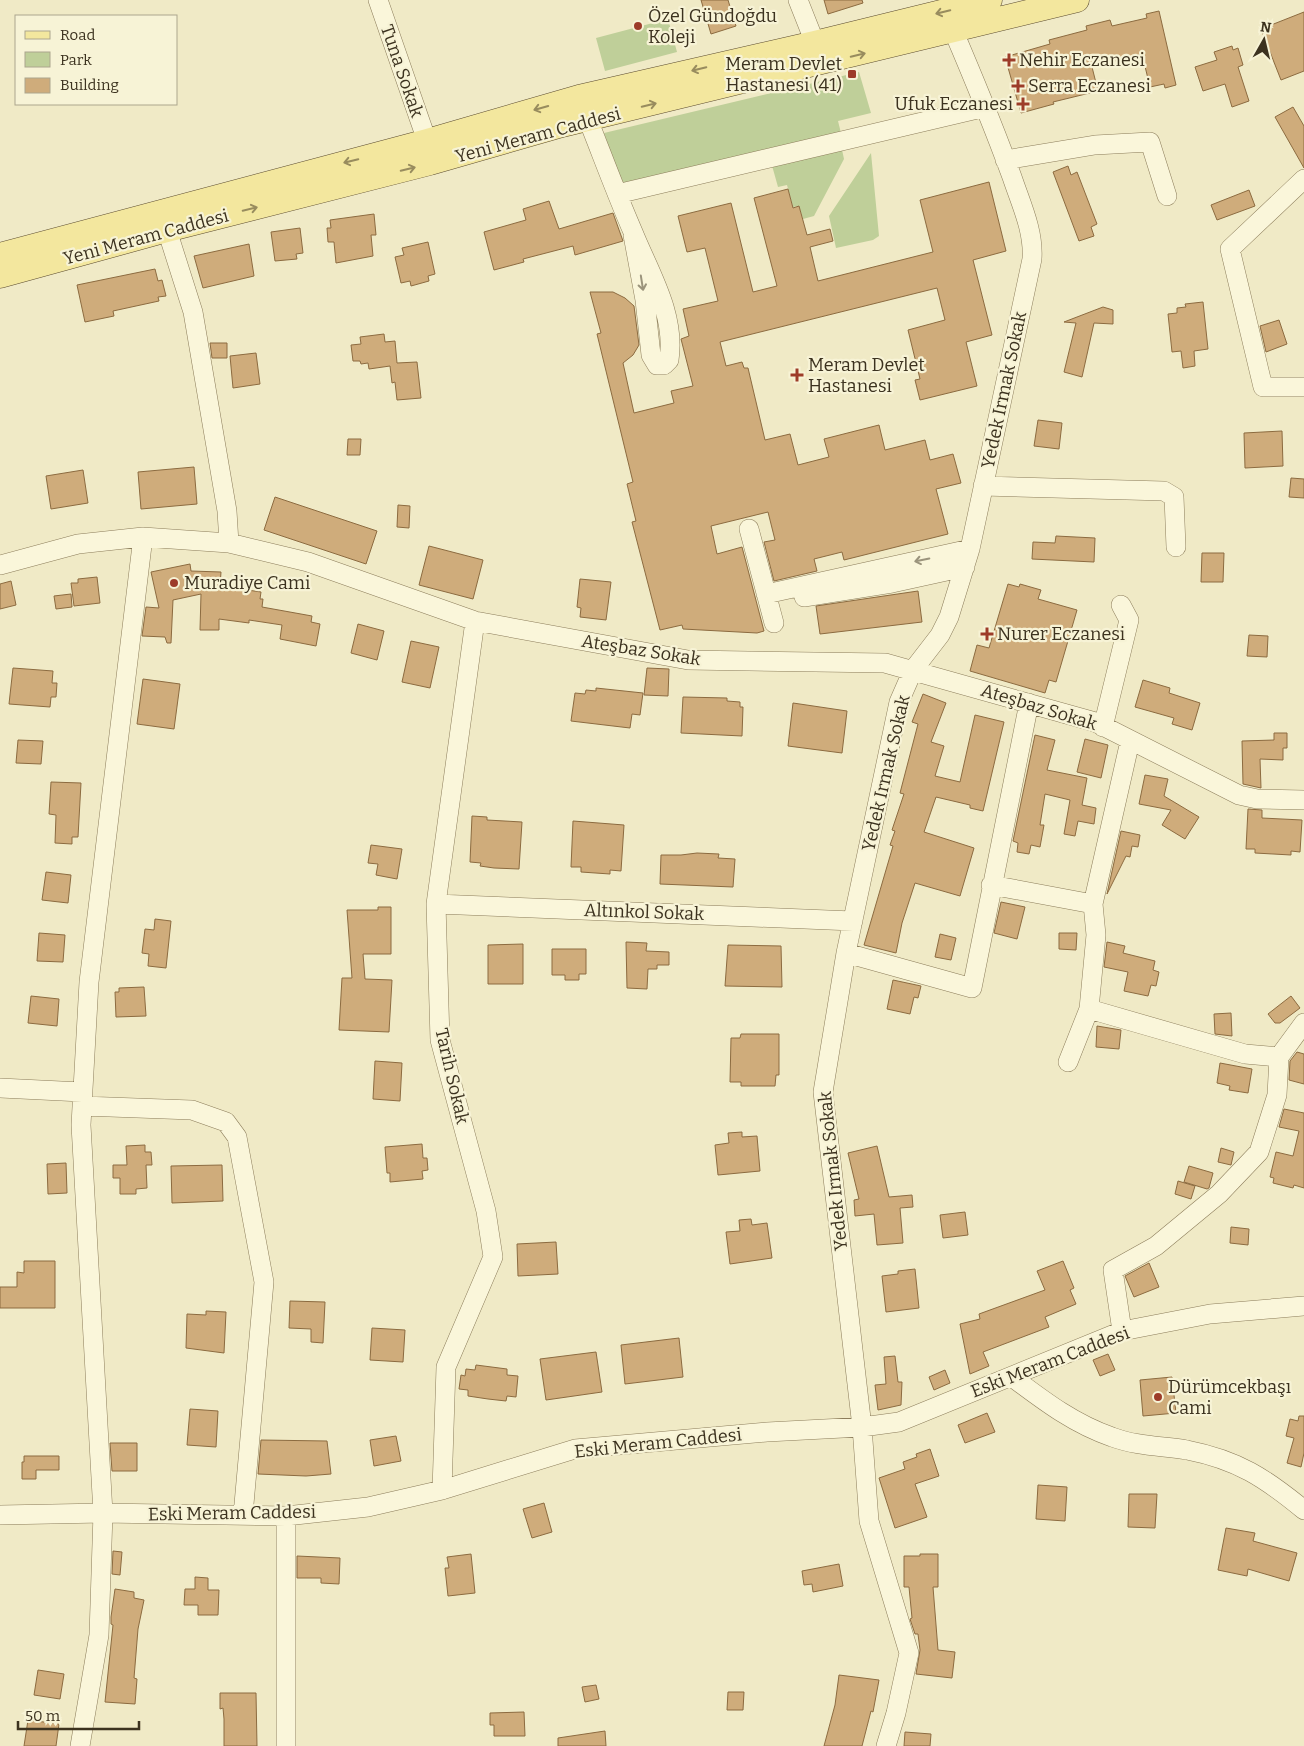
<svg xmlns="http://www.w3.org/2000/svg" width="1304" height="1746" viewBox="0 0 1304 1746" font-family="Bitter,serif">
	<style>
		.green { fill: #bfcf99 }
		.building { fill: #cfac7b; stroke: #8c6b40 }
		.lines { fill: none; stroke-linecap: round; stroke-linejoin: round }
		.minor-casing { stroke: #8c7d5b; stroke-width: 20 }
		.major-casing { stroke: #5a4a2f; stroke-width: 25 }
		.minor { stroke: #faf6da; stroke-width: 19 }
		.major { stroke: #f3e79e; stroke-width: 24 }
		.oneway { stroke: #988c5e }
		.oneway2 { stroke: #9b947c }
		.poi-dot { fill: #9d3c29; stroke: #f7f3d6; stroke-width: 2 }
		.labels { text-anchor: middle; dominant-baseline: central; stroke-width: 4.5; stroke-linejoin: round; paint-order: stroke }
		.poi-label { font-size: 18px; fill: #3c321f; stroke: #f7f3d6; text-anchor: start }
		.street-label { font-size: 18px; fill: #3c321f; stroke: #f7f3d6 }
	</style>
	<rect width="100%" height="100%" fill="#f0eac6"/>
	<!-- green -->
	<path class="green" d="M668,19L677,52L605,71L596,38Z
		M859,72L871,113L838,121L841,133L622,187L604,133Z
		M841,145L844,159L814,216L803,219L799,206L793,207L787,185L778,187L771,162Z
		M871,153L879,236L873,240L836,248L829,216Z"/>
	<!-- building -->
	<path class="building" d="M701,0H728L736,26L711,34Z
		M824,0H862L863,3L828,14Z
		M1159,11L1176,85L1165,88L1164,84L1150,87L1142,54L1092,67L1098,91L1053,102L1054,104L1021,113L1005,57L1050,44L1049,40L1087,30L1086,26L1110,20L1112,26L1147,18L1146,14Z
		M1304,12V71L1281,80L1261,29Z
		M1232,46L1233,50L1238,48L1243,65L1238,67L1249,101L1232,107L1225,84L1203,91L1195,67L1217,60L1214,52Z
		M1293,107L1304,126V168L1275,117Z
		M1068,166L1071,175L1077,172L1097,224L1091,227L1094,236L1079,241L1053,172Z
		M989,182L1006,251L973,260L992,335L966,342L977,386L920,400L915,380L920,379L908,330L945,320L937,288L720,342L726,366L742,362L744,368H748L765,440L790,434L798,465L829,457L824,439L879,425L885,450L925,440L930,460L953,454L961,483L936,489L948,534L844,560L842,552L814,559L817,571L774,581L764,542L775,540L768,512L711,526L717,554L742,547L764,631L757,633L683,629L682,625L660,630L632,522L636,521L627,484L633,482L597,334L601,333L590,292H613L625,298L634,306L639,345L633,355L623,363L634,413L674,403L671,391L693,386L681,339L689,336L683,309L718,301L705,248L687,252L678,216L731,203L753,292L777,286L754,198L788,189L793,208L799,206L807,235L830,229L833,241L810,247L818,281L933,252L920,200Z
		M1249,190L1255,206L1217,220L1211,205Z
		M549,201L559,229L613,213L623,241L575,255L573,246L523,259L524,262L494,270L484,232L526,220L523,209Z
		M374,214L376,235H371L373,256L336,263L334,242H328L327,228H331L330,220Z
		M300,228L303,253L296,254L297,259L275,261L271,232Z
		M428,242L435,274L428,276L429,281L411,286L410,281L401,283L395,257L404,255L402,248Z
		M249,244L254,276L203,288L194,256Z
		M155,269L158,281L162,280L166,296L158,297L159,301L113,311L114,316L85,322L77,285Z
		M1203,302L1208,349L1194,351L1195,366L1183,368L1181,351L1172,352L1168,314L1177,313V308L1186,307L1185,304Z
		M1103,307L1113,310V324L1094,323L1082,377L1064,372L1076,323L1064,322Z
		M1279,320L1287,344L1266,352L1260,326Z
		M384,334L385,342L395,341L397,363L417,362L421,398L397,400L395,382L392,383L390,366L369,369L368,363L361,364L360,361H353L351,345L361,344L360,337Z
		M210,343H227V358H212Z
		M256,353L260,384L233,388L230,356Z
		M1038,420L1062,423L1059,449L1034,446Z
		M1282,431L1283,466L1245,468L1244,433Z
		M348,439H361L360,455H347Z
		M194,467L197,504L141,509L138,472Z
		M83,470L88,503L51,509L46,476Z
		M1291,478L1304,479V498L1289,497Z
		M275,497L377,531L366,564L264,530Z
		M398,505L410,506L409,528L397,527Z
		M1056,536L1095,538L1094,562L1032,559L1033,542L1055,543Z
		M429,546L483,560L473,599L419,585Z
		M1202,553H1224L1223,582H1201Z
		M190,564L191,571L221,572L220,586L261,592L260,599H263L262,607L312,616L311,622L320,624L316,646L280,639L282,625L249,620V623L219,619V630H200L201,594L173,600L171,643H167L165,637L142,636L146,607L159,608L151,572Z
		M97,577L100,603L74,606L71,583H78V579Z
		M580,579L611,582L606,620L580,617L581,608L577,607Z
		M11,581L16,605L0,609V584Z
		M1008,584L1019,587L1020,584L1041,590L1038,599L1077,610L1056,682L1049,680L1045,693L970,671L977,645L989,648Z
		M918,591L922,622L820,634L816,606Z
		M71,594L72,607L56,609L54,596Z
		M358,624L384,631L377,660L351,653Z
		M1249,635L1268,636L1267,657L1247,656Z
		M411,641L439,647L430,688L402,682Z
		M13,668L53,671L52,683H57L56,697H51L50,707L9,704Z
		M647,668L669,669L668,696L644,695Z
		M143,679L180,684L174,729L137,724Z
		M1143,680L1170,688L1169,693L1200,703L1192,730L1172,724L1174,718L1135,707Z
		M596,688L643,693L640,715L632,714L630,728L571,721L575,693L585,694L586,690L596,691Z
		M923,694L946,703L931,742L944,746L935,776L960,782L975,715L1004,722L983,811L970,808V805L936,797L924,832L974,848L960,896L915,883L902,923L896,953L864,945L893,846L890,845L895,831L892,830L904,794L900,793L918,724L912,722Z
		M683,697L727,698V701L740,702V707H743L742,736L681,733Z
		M793,703L847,711L842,753L788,746Z
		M1274,733H1287V748H1283V760L1260,759L1261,788L1243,784L1242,741L1274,740Z
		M1035,735L1055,740L1047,770L1087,778L1082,805L1096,808L1094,824L1078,821L1075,836L1064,834L1070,800L1045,794L1040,825H1044L1040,847L1031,845L1029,854L1017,852L1018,843L1013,841Z
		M1085,739L1108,745L1101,778L1077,772Z
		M18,740L43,741L41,764L16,763Z
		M1145,775L1168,779L1164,796L1199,817L1185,839L1162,825L1171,810L1139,804Z
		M51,782L81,783L78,837H72V844L55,843L56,815L49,814Z
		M1248,809L1262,810V818L1302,820L1300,852L1291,851V855L1255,853V849H1246Z
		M472,816L487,817V820L522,822L519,869L494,868L480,866L481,863L470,862Z
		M573,821L624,825L621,871L610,870V874L581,872V867H571Z
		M1121,831L1140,835L1138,847L1132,846L1130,857L1126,856L1107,894Z
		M371,845L402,849L397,879L376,875L378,864L368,863Z
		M697,853L719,854L718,858L735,859L733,887L660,884L661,855H681Z
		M46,872L71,875L68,903L42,900Z
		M1001,902L1025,907L1017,939L994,933Z
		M378,907H391V954H363L365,979L392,980L389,1032L339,1030L342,978H352L347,910H378Z
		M155,919L171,921L166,968L148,966L149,954L142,953L145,929L154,930Z
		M39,933L65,935L63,962L37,961Z
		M1059,933H1077L1076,950L1059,949Z
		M940,934L956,938L951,960L935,957Z
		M626,942L647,943L646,951L669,952V965H657V969H648L647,989L627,988Z
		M1107,942L1125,946L1123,953L1155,961L1153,970L1159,972L1156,986L1151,985L1148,996L1124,991L1128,972L1104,967Z
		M523,944V984H488V945Z
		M728,945L781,946L782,987L725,986Z
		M552,949H586V974H579V980H565V975H552Z
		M893,980L921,986L918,998L914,997L910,1014L887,1009Z
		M144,987L146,1016L116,1017L115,992H119V988Z
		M31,996L59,999L57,1026L28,1023Z
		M1291,996L1300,1008L1280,1023H1275L1268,1014Z
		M1231,1013L1232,1036L1215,1034L1214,1014Z
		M1097,1026L1121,1030L1119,1049L1096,1047Z
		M741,1034H779V1075H776L775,1086H741V1082H730L731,1038H740Z
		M1297,1052L1304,1054V1084L1289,1080L1290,1061Z
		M375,1061L402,1063L400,1101L373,1099Z
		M1220,1063L1252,1069L1248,1093L1229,1090L1230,1086L1217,1083Z
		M1284,1109L1304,1113V1188L1294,1185L1293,1188L1273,1183L1274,1178L1270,1177L1276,1152L1293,1156L1299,1131L1279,1127Z
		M742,1132V1137L757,1136L760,1171L718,1175L715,1145L729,1143L728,1133Z
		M422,1144L423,1158H427L428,1170L422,1171L423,1179L390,1182V1173H387L385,1147Z
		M145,1145V1152H151L152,1165H146L147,1188L136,1189V1194H120V1178H113V1165H127L126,1146Z
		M877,1146L889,1197L912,1195L913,1207L900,1208L903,1243L877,1245L874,1214L855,1216L854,1200L859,1199L848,1153Z
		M1221,1148L1234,1152L1231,1165L1218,1162Z
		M66,1163L67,1193L48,1194L47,1164Z
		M222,1165L223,1201L172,1203L171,1166Z
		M1189,1166L1213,1173L1209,1188L1207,1189L1184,1182Z
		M1178,1181L1195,1186L1191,1199L1175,1194Z
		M965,1212L968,1235L943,1238L940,1215Z
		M751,1219L752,1225L767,1223L772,1258L730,1264L726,1232L740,1231L739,1220Z
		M1231,1227L1249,1229L1248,1245L1230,1243Z
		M556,1242L558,1274L518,1276L517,1244Z
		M24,1261H55V1308H0V1287H17V1272L24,1273Z
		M1063,1261L1074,1288L1070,1290L1076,1304L1045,1317L1049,1327L983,1352L989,1366L970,1374L960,1324L980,1319L979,1314L1045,1290L1037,1271Z
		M1149,1263L1159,1287L1134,1297L1125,1276Z
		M915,1269L919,1308L886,1312L882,1276L898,1274V1271Z
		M290,1301L325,1302L323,1343L311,1342V1329L289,1328Z
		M206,1311L226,1312L224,1353L186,1348L187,1314L206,1315Z
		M372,1328L405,1330L403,1362L370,1360Z
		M679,1338L683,1377L625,1384L621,1345Z
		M596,1352L602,1392L546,1400L540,1359Z
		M1108,1354L1115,1370L1100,1376L1093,1360Z
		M895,1356L898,1382H902L901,1405L878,1410L875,1385L886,1384L884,1357Z
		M476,1365L507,1369V1375L518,1376L516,1397L507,1396L506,1401L488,1399L468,1396V1390L459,1389L461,1375L465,1376L466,1369L475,1370Z
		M945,1370L950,1383L934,1390L929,1377Z
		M1172,1377L1176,1413L1143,1416L1140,1380Z
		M190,1409L218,1411L216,1447L187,1445Z
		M987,1413L995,1432L965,1443L958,1425Z
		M1299,1416H1304V1453L1301,1467L1287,1463L1294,1438L1286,1436L1290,1419L1298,1421Z
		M396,1436L401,1461L374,1466L370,1440Z
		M261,1440L327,1441L331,1474L306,1476L258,1474Z
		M110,1443H137V1471H112Z
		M930,1449L939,1476L915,1484L927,1517L895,1528L879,1478L905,1469L903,1462L917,1457L916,1454Z
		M24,1456H59V1470H36V1479H22V1462H24Z
		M1038,1485L1067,1487L1065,1521L1036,1519Z
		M1129,1494H1157L1155,1528L1128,1527Z
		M544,1503L552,1532L532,1538L523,1509Z
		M1226,1528L1255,1533L1253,1541L1297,1553L1289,1581L1248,1569L1247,1576L1218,1570Z
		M113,1551L122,1552L120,1575L112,1574Z
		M471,1554L475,1593L448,1596L445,1568H449L447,1557Z
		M920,1554H938V1587H933L938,1650L955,1652L952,1678L916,1674L920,1650L918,1634H915L910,1619L912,1618L909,1587H904V1556H920Z
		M297,1556L340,1558L339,1584L321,1583V1578H297Z
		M839,1564L843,1586L813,1592L812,1584L804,1585L802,1571Z
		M195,1577L208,1578V1590H219L218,1615H198V1605H184L185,1589H195Z
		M115,1589L134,1592V1598L144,1600L138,1629L134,1678L137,1679L135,1704L105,1702L113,1625L111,1624V1617Z
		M38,1670L64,1674L60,1699L34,1695Z
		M839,1675L879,1680L873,1712L871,1711L862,1746H824L835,1705Z
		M596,1685L599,1699L585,1702L582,1687Z
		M728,1692H744L743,1710H727Z
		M220,1693H256L257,1746H224V1719L223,1708L220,1709Z
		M524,1712L525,1736H494V1725H490V1713Z
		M28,1720L59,1724L56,1746H24Z
		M605,1731L606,1746H558V1738Z
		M905,1732L931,1734L930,1746H904Z"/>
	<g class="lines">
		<!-- minor casing -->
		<g class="minor-casing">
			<path id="minor" d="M378,0L427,141
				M798,0L815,43
				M583,107C600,149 615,191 633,232C649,272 676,314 669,360L664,365H657L651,355L645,300L633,235
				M1005,160L1095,145L1150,142L1167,196
				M1304,179L1230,249L1263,387H1304
				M617,194L986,107
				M167,230L193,312L227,511L229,543
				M983,486L1164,491L1174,497L1176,547
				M749,529L774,623
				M0,565L78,544L143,537L229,543L308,562L475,621L688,660L885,663L1095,722L1239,795L1257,799L1304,800
				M766,594L970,549
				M804,597L892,583L965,567
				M1103,727L1129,620L1121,605
				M991,885L1093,904L1130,741
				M436,904L853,921
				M846,953L972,988L1029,703
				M1089,1009L1096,935L1093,904
				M1068,1062L1089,1009L1245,1054L1279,1057L1304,1023
				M0,1088L82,1092
				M82,1106L192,1110L226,1122L237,1137L264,1282L243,1515
				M1122,1331L1113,1270L1156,1246L1219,1194L1259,1152L1277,1095L1279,1057
				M1012,1377C1044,1401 1074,1424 1112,1437C1136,1446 1162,1446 1187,1450C1238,1460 1265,1478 1304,1510
				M442,1490L446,1367L493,1257L486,1211L440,1040L436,904L475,621
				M0,1515L103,1513L286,1516L368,1507L442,1490L575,1449L767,1432L862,1427L899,1422L1122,1331L1210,1314L1304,1306
				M286,1516V1746
				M80,1746L99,1635L103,1513L81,1125L89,982L143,537
				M886,1746L896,1713L909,1653L869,1521L862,1427L823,1092L846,953L899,702L913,670L940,635L949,617L970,549L1032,259C1034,231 1021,204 1012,177C994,128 974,79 953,30"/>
		</g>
		<!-- major casing -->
		<g class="major-casing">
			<path id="major" d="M0,255L427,141L579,97L815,43L990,0
				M0,276L167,230L430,163L562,125L1077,0"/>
		</g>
		<!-- minor -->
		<use href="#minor" class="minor"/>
		<!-- major -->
		<use href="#major" class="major"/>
	</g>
	<!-- one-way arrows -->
	<defs><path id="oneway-shaft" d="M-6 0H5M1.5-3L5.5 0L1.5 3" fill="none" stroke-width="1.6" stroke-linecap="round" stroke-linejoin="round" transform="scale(1.25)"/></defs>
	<g class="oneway">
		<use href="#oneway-shaft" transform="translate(943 12) rotate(166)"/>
		<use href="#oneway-shaft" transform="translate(858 55) rotate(-14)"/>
		<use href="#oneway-shaft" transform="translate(699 69) rotate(167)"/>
		<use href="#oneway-shaft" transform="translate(649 105) rotate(-14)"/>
		<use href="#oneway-shaft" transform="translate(541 108) rotate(164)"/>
		<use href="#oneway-shaft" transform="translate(351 161) rotate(166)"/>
		<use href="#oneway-shaft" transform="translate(408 169) rotate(-14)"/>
		<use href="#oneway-shaft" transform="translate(250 209) rotate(-14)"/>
	</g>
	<g class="oneway2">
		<use href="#oneway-shaft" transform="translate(642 283) rotate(81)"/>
		<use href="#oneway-shaft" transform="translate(922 560) rotate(168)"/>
	</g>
	<!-- markers -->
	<g class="poi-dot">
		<circle cx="638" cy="26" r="5"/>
		<path d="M1006.5 52.5h5v5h5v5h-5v5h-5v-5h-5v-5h5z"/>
		<rect x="847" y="69" width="10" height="10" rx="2.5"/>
		<path d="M1015.5 78.5h5v5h5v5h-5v5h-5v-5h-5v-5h5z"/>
		<path d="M1020.5 96.5h5v5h5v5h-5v5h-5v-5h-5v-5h5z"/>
		<path d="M794.5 367.5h5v5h5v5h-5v5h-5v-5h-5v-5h5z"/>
		<circle cx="174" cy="583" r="5"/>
		<path d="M984.5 626.5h5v5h5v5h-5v5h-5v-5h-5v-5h5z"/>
		<circle cx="1158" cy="1397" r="5"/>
	</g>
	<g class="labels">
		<!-- poi labels -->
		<g class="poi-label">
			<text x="648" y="16">Özel Gündoğdu<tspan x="648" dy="21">Koleji</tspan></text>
			<text x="1019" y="60">Nehir Eczanesi</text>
			<text x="842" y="64" text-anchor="end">Meram Devlet<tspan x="842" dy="21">Hastanesi (41)</tspan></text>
			<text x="1028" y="86">Serra Eczanesi</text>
			<text x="1013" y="104" text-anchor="end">Ufuk Eczanesi</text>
			<text x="808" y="365">Meram Devlet<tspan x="808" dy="21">Hastanesi</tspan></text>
			<text x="184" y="583">Muradiye Cami</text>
			<text x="997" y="634">Nurer Eczanesi</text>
			<text x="1168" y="1387">Dürümcekbaşı<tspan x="1168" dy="21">Cami</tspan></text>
		</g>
		<!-- street labels -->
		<g class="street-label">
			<text transform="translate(402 71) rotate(71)">Tuna Sokak</text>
			<text transform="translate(538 135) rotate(-15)">Yeni Meram Caddesi</text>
			<text transform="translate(146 237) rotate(-15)">Yeni Meram Caddesi</text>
			<text transform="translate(1004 390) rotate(-78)">Yedek Irmak Sokak</text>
			<text transform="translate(641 650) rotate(9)">Ateşbaz Sokak</text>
			<text transform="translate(1039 707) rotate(17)">Ateşbaz Sokak</text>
			<text transform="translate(886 773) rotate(-77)">Yedek Irmak Sokak</text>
			<text transform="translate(644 912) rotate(2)">Altınkol Sokak</text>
			<text transform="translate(452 1076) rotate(77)">Tarih Sokak</text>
			<text transform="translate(833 1171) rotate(-96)">Yedek Irmak Sokak</text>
			<text transform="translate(1050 1362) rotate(-21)">Eski Meram Caddesi</text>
			<text transform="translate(658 1443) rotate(-6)">Eski Meram Caddesi</text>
			<text transform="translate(232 1513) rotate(-1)">Eski Meram Caddesi</text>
		</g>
	</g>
	<!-- legend -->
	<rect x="15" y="15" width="162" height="90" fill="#f7f3d6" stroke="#aca68d"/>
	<rect x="25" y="31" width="25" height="8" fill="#f3e79e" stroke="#aca68d"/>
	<text x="60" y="40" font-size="15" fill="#3c321f">Road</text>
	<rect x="25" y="52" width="25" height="15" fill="#bfcf99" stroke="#aca68d"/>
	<text x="60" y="65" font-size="15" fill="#3c321f">Park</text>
	<rect x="25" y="78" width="25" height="15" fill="#cfac7b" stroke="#aca68d"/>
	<text x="60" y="90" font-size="15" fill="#3c321f">Building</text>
	<!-- north arrow -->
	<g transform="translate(1264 40) rotate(8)" stroke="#f7f3d6" stroke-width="4" paint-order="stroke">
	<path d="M0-4L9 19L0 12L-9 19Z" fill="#3c321f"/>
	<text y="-8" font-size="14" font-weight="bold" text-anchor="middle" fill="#3c321f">N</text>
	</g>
	<!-- scale -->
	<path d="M18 1721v8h121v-8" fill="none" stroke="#3c321f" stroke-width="2.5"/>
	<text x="25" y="1721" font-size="15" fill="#3c321f" stroke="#f7f3d6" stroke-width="4" paint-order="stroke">50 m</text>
</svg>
